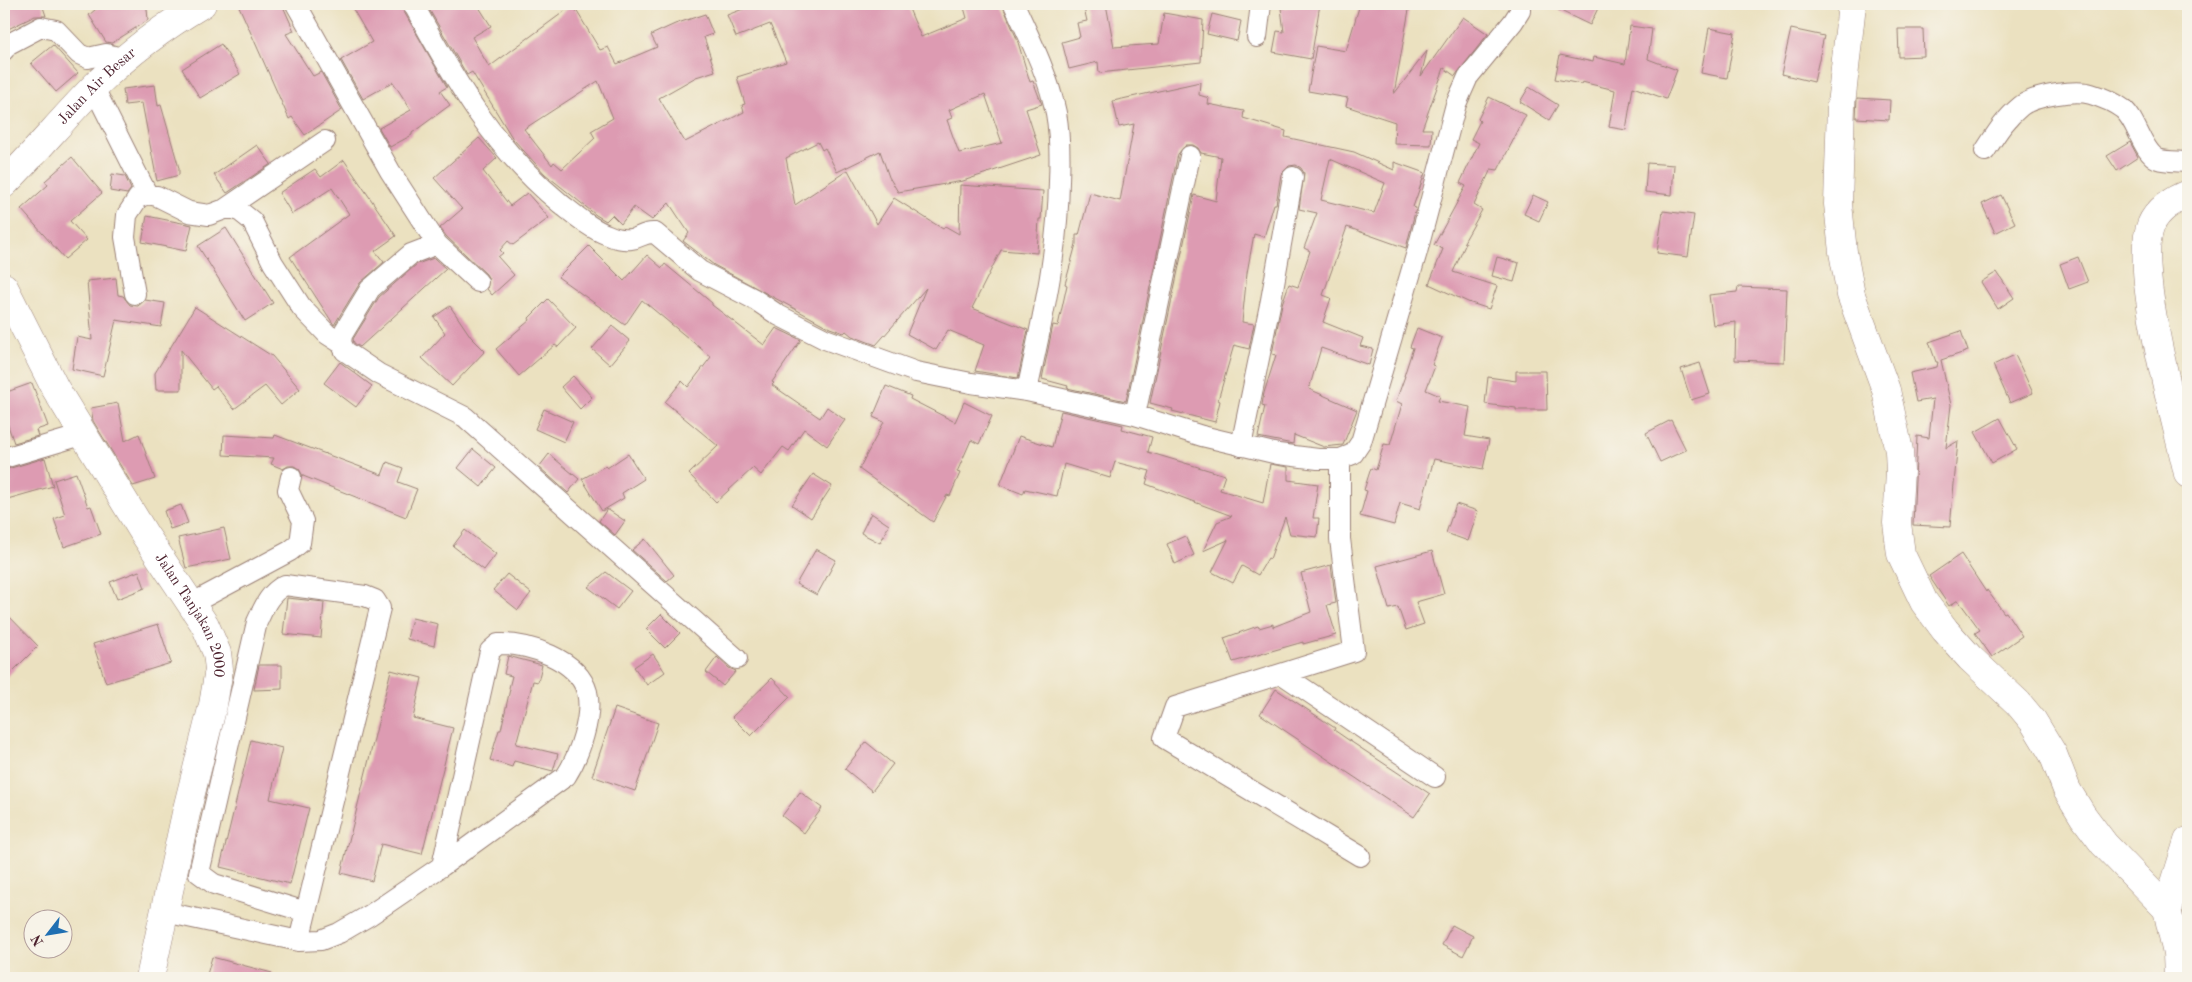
<svg xmlns="http://www.w3.org/2000/svg" width="2192" height="982" viewBox="0 0 2192 982" font-family="'Old Standard TT',serif">
	<style>
		.building { fill: #dd9bb2; fill-rule: evenodd }
		.lines { fill: none; stroke-linecap: round; stroke-linejoin: round }
		.street-casing { stroke: #9a8076; stroke-width: 22 }
		.secondary-casing { stroke: #9a8076; stroke-width: 29 }
		.street { stroke: #fff; stroke-width: 20 }
		.secondary { stroke: #fff; stroke-width: 28 }
		.labels { text-anchor: middle; dominant-baseline: central; stroke-width: 5; stroke-linejoin: round; paint-order: stroke }
		.street-label { font-size: 15px; fill: #4a1f2b; stroke: #f7f3e8 }
	</style>
	<rect width="100%" height="100%" fill="#f7f3e8"/>
	<filter id="ink" filterUnits="userSpaceOnUse"><feTurbulence type="fractalNoise" baseFrequency=".02" numOctaves="2"/><feDisplacementMap in="SourceGraphic" scale="10" xChannelSelector="R" yChannelSelector="G"/><feConvolveMatrix kernelMatrix="1 2 1 2 8 2 1 2 1" color-interpolation-filters="sRGB"/></filter>
	<filter id="wash" filterUnits="userSpaceOnUse"><feTurbulence type="fractalNoise" baseFrequency=".0096" numOctaves="4" result="noise"/><feDisplacementMap in="SourceGraphic" scale="20" xChannelSelector="R" yChannelSelector="G"/><feGaussianBlur stdDeviation="1.12" result="paint"/><feColorMatrix in="noise" values="0 0 0 0 0 0 0 0 0 0 0 0 0 0 0 0 0 1.4 0 .05"/><feComposite in="paint" operator="in"/></filter>
	<g filter="url(#wash)">
		<rect width="100%" height="100%" fill="#ebe1c0"/>
		<g id="blocks">
			<!-- building -->
			<path class="building" d="M4,4H42L46,16H35L4,31Z
				M102,4H144L147,9L148,20L112,43L106,42L89,15Z
				M238,4H282L294,31L286,34L313,76L321,72L342,110L305,135L292,117L289,119Z
				M350,4H401L403,10L447,87L440,91L450,105L412,133V135L390,147L379,128L411,110L393,82L363,99L341,60L372,42Z
				M426,4H477L491,26L472,37L489,67L573,5L600,50L608,47L617,64L657,47L651,35L675,24L705,14L713,34L704,37L715,71L696,77L659,98L685,142L744,112L742,105L745,104L737,77L786,62L770,24L736,37L727,15L751,6L752,8L764,4H907L921,37L967,18L963,4H1002L1017,39L1030,82L1033,81L1041,102L1042,104L1026,109L1041,155L963,181L898,192L889,177L880,151L837,172L825,148L822,150L818,142L786,158L795,205L848,170L877,224L894,198L943,229L945,226L959,234L960,185L1043,191L1041,219H1039L1037,253L1001,250L972,308L1028,330L1018,378L975,371L984,345L948,330L936,350L907,334L926,288L876,345L852,336L846,331L844,333L830,328L714,265L683,241L689,233L669,203L652,220L634,207L621,224L612,215L606,221L596,215L545,174L513,139L472,72L467,75ZM598,81L613,118L591,131L595,138L562,169L554,162L552,165L524,129ZM985,94L1002,143L959,153L947,120L952,118L949,110Z
				M1083,4H1106L1114,47L1159,44L1164,13L1203,20L1201,62L1099,73L1098,62L1069,69L1062,42L1080,37L1077,23L1087,21Z
				M1320,4L1311,59L1273,52L1277,31L1284,32L1281,8Z
				M1360,4H1410L1394,94L1427,51L1421,76L1463,17L1488,34L1455,76L1444,68L1422,129H1432L1431,145L1394,144L1395,122L1346,106L1348,98L1308,91L1316,46L1346,51Z
				M1546,4H1600L1590,25Z
				M1212,14L1241,21L1237,41L1207,34Z
				M1630,26L1652,29L1648,59L1677,70L1666,99L1633,87L1626,130L1609,127L1615,90L1582,82L1581,84L1555,79L1560,55L1593,62L1594,57L1625,64Z
				M1709,28L1735,33L1727,78L1701,73Z
				M1791,29L1824,36L1814,82L1781,74Z
				M1898,29H1923L1924,56L1899,57Z
				M221,44L240,74L200,98L182,69Z
				M53,45L78,73L56,92L31,63Z
				M1200,82L1199,95L1209,98L1208,104L1244,111L1243,118L1286,131L1285,137L1354,152L1394,170V162L1425,173L1413,207L1416,208L1406,248L1347,227L1323,295L1331,298L1323,322L1363,338L1360,346L1373,349L1369,365L1321,348L1309,389L1357,410L1343,445L1324,447L1294,435L1293,444L1258,437L1265,406L1262,405L1264,393L1276,355L1272,354L1282,304L1289,284L1298,287L1310,251L1304,248L1317,213L1299,209L1304,173L1301,168L1296,165L1289,166L1281,174L1276,204H1274L1264,237L1254,234L1247,273L1242,322L1254,324L1249,349L1234,345L1218,400L1220,401L1215,422L1172,411L1173,409L1150,403L1194,195L1216,201L1221,157L1201,153L1198,148L1193,145H1186L1178,154L1126,401L1067,388L1068,386L1042,379L1053,325L1058,326L1067,285L1065,284L1076,244V235H1079L1090,193L1120,201L1134,124L1119,127L1113,101ZM1330,159L1385,183L1374,213L1321,200Z
				M155,85L158,106L161,105L179,168V175L157,181L142,103L125,105L123,89Z
				M1529,87L1558,105L1549,120L1520,102Z
				M1489,97L1526,115L1498,170L1491,169L1474,205L1482,210L1464,242L1466,243L1453,272L1497,286L1489,309L1468,302L1429,284L1443,249L1434,245L1466,186L1460,183L1479,143L1471,139L1480,121L1478,119Z
				M1857,98L1890,100L1889,120L1856,118Z
				M479,138L497,158L483,171L510,206L527,193L549,218L513,245L508,241L500,250L503,253L498,257L514,275L492,295L487,289L489,279L486,274L446,236L440,228L462,209L434,178Z
				M2130,142L2138,157L2117,171L2107,156Z
				M257,145L271,164L227,193L214,175Z
				M72,157L102,193L70,221L87,240L65,259L21,209L48,185L45,181Z
				M344,160L396,236L375,251L384,262L360,283L334,325L290,257L349,214L332,188L292,214L279,193L315,169L321,177Z
				M1647,163L1674,165L1672,195L1645,192Z
				M112,174L125,176L131,189L127,194L110,191Z
				M1533,195L1548,202L1539,221L1524,214Z
				M2001,195L2015,223L1995,233L1982,204Z
				M1663,211L1694,215L1688,257L1657,253Z
				M147,216L192,225L186,251L142,242Z
				M226,228L273,303L245,321L198,246Z
				M589,246L624,281L647,255L662,268L665,264L712,303V305L764,345L776,328L801,340L772,382L774,383L772,385L820,418L827,407L845,420L827,446L804,429L789,451L783,447L761,475L753,468L716,502L689,474L718,446L665,402L682,381L688,387L711,357L642,300L625,325L558,277Z
				M1497,257L1519,263L1514,282L1492,276Z
				M2078,257L2088,282L2069,289L2060,264Z
				M434,258L446,269L360,347L354,343L353,339L379,297L417,264Z
				M1997,272L2014,298L1998,309L1981,282Z
				M116,278L118,295L123,296L130,305L138,306L145,300L165,303L161,327L116,320L103,376L72,369L77,337L92,340L87,281Z
				M1738,287L1787,289L1784,362L1735,360L1736,322L1713,325L1709,295L1737,292Z
				M548,299L576,328L558,347L555,345L519,376L496,349L530,320L529,318Z
				M450,306L471,337L485,351L452,386L422,358L445,333L434,317Z
				M195,307L272,356L300,389L281,405L265,386L234,409L216,386L212,389L181,350V390H156L155,373Z
				M612,326L630,341L610,365L592,349Z
				M1417,328L1442,338L1432,365L1435,366L1426,390L1440,396L1438,401L1470,407L1465,436L1489,440L1483,469L1434,459L1420,509L1400,503L1394,525L1360,516L1367,491L1364,490L1371,468L1376,470L1384,444L1390,445L1402,404L1396,401L1405,376H1404L1413,348L1410,347Z
				M1961,331L1968,351L1941,360L1951,405L1946,448L1958,441L1950,527L1913,525L1917,436L1929,438L1933,399L1916,402L1910,373L1937,367L1938,362H1936L1929,342Z
				M2015,355L2033,393L2010,403L1993,365Z
				M340,362L372,386L356,407L324,383Z
				M1700,363L1710,394L1691,400L1681,369Z
				M1516,371H1546L1547,410H1516V408L1485,404L1488,377L1516,381Z
				M573,376L592,397L580,409L561,387Z
				M32,383L48,426L36,430L38,436L14,443L4,414V393Z
				M886,386L911,396L910,399L955,422L964,402L992,416L979,444L971,440L957,472L960,473L950,496L947,495L933,522L859,469L884,422L873,417Z
				M118,403L125,441L139,434L155,479L133,486L93,421L91,408Z
				M544,409L573,422L564,442L535,429Z
				M1061,411L1123,425L1122,429L1152,437L1148,452L1225,475L1220,490L1263,503L1270,464L1288,467V480L1318,484L1313,518H1319L1317,537L1290,534L1285,517L1270,559L1268,558L1258,575L1242,566L1233,583L1212,572L1228,540L1203,551L1217,522L1232,516L1146,484L1150,471L1115,462L1110,478L1064,464L1057,496L1025,489L1023,494L1000,485L1019,436L1052,447Z
				M2000,418L2017,449L1992,463L1975,432Z
				M1671,420L1686,450L1660,462L1646,433Z
				M224,435L274,438L275,435L382,475L387,462L403,468L398,482L417,489L406,517L303,476L299,469L294,466H288L283,469L271,464L274,458L223,455Z
				M473,449L496,468L481,487L458,468Z
				M549,454L579,479L568,493L539,467Z
				M628,454L644,479L622,493L624,498L602,511L582,479L605,466L607,468Z
				M45,458L53,486L4,500V470Z
				M76,473L88,507L91,506L101,534L64,547L54,519L65,515L54,480Z
				M813,474L832,486L811,518L792,505Z
				M1456,504L1478,511L1468,541L1446,533Z
				M181,505L188,523L170,529L164,511Z
				M607,509L625,521L615,535L599,521Z
				M871,513L889,525L880,543L861,533Z
				M224,528L231,559L186,568L178,538Z
				M465,530L496,554L484,570L453,546Z
				M1185,536L1194,555L1175,564L1167,544Z
				M645,539L674,575L667,581L632,550Z
				M816,549L836,560L817,595L796,584Z
				M1432,551L1444,594L1416,602L1424,624L1406,630L1398,607L1389,609L1377,566Z
				M1961,554L1986,592L1987,590L2004,613L2006,612L2022,636L1992,657L1975,633L1980,630L1958,600L1949,606L1929,576Z
				M1331,565L1336,603L1327,605L1336,635L1303,644V642L1233,662L1224,638L1258,626L1259,628L1273,624V627L1311,612L1301,573Z
				M139,571L145,588L117,599L110,582Z
				M606,572L631,591L617,609L588,587Z
				M507,574L531,593L518,610L493,590Z
				M287,598L324,602L321,638L283,634Z
				M4,611L38,646L4,680Z
				M661,614L680,633L665,648L646,629Z
				M412,618L438,624L434,646L407,639Z
				M158,624L171,663L106,683L93,644Z
				M653,654L665,672L647,685L634,667Z
				M508,656L542,665L538,682L533,681L516,744L558,754L553,771L514,761L512,767L490,760L499,730H501L510,689L509,688L512,676L504,674Z
				M717,657L729,668L736,671L723,686L706,672Z
				M259,665H282V689L254,690Z
				M391,670L422,678L413,718L453,728L422,854L381,844L372,881L341,873Z
				M772,678L790,697L751,736L732,717Z
				M1276,689L1335,728L1334,730L1350,741L1430,794L1414,817L1260,714Z
				M615,708L658,723L635,791L592,776Z
				M251,740L282,748L270,799L309,808L290,884L220,867Z
				M866,742L893,764L872,791L845,769Z
				M800,792L822,808L804,833L782,816Z
				M1452,925L1473,936L1463,956L1442,945Z
				M212,957L272,973L271,978H206Z"/>
		</g>
	</g>
	<g filter="url(#ink)">
		<use href="#blocks" fill-opacity="0" stroke="#9a8076" stroke-width="1"/>
		<g class="lines">
			<!-- street casing -->
			<g class="street-casing">
				<path id="street" d="M296,4L390,171L437,244L478,282
					M413,4C455,81 492,147 561,204C575,215 591,229 608,235C614,238 624,240 631,239C641,238 643,232 655,233L700,271L754,299L778,315L825,339L916,372L971,383L1027,391L1071,401L1135,415L1202,436L1278,454L1318,459H1340L1353,454L1361,442L1417,252L1456,104L1468,77L1513,22L1520,11V4
					M1014,4C1030,39 1048,74 1056,113C1060,135 1060,159 1059,181C1058,254 1042,321 1027,391
					M1257,37L1261,4
					M4,50L7,45L41,27L56,30L79,54L88,58L106,54L125,59
					M94,88L147,194
					M1985,151C1996,134 2005,119 2021,106C2034,96 2075,89 2091,94C2101,97 2115,103 2123,109C2137,120 2142,152 2158,159C2166,162 2179,161 2188,162
					M225,209L325,141
					M437,244L411,254L370,289L342,335L341,343L345,351L379,374L465,417L737,659
					M135,294L125,237L127,215L138,198L147,194L157,196L189,212L209,215L225,209H237L252,221L273,263L302,308L327,334L341,343
					M1135,415L1190,156
					M1241,446L1271,300L1293,177
					M4,458L82,435
					M1340,459V539L1354,651L1175,707L1164,738L1360,856
					M191,604L290,551L300,543L303,521L288,490L291,477
					M1282,674L1435,777
					M165,912L299,941L321,940L339,933L370,915L442,866L566,776C579,756 593,716 587,692C578,659 528,643 498,644L490,651L442,866
					M299,941L380,608L375,600L365,596L285,585C269,593 264,607 257,622L199,873L214,884L306,912"/>
			</g>
			<!-- secondary casing -->
			<g class="secondary-casing">
				<g id="secondary">
					<path d="M1852,4L1841,105L1838,204L1843,252L1851,295L1886,390L1899,451L1900,472L1897,523L1901,554L1924,602L1945,630L1970,658L2018,703L2033,721L2053,754L2067,790L2083,816L2104,844L2167,909L2177,954L2178,978"/>
					<path id="s1" d="M4,184C36,152 66,115 98,83C130,52 165,26 202,4"/>
					<path d="M2188,194C2174,199 2157,210 2151,225C2132,268 2177,423 2188,474"/>
					<path id="s2" d="M4,287L55,388L145,535L205,625L217,653L219,669L213,705L186,813L150,978"/>
					<path d="M2167,909L2188,841"/>
				</g>
			</g>
			<!-- street -->
			<use href="#street" class="street"/>
			<!-- secondary -->
			<use href="#secondary" class="secondary"/>
		</g>
	</g>
	<g class="labels">
		<!-- street labels -->
		<g class="street-label">
			<text stroke="none"><textPath href="#s1" startOffset="135">Jalan Air Besar</textPath></text>
			<text stroke="none"><textPath href="#s2" startOffset="379">Jalan Tanjakan 2000</textPath></text>
		</g>
	</g>
	<!-- margin -->
	<rect width="2192" height="982" fill="none" stroke="#f7f3e8" stroke-width="20"/>
	<!-- north arrow -->
	<g transform="translate(48 934) rotate(239)"><circle r="24" fill="#f7f3e8" stroke="#b29e9c"/>
	<path d="M0-4L9 19L0 12L-9 19Z" fill="#1f6fb2"/>
	<text y="-8" font-size="14" font-weight="bold" text-anchor="middle" fill="#4a1f2b">N</text>
	</g>
</svg>
